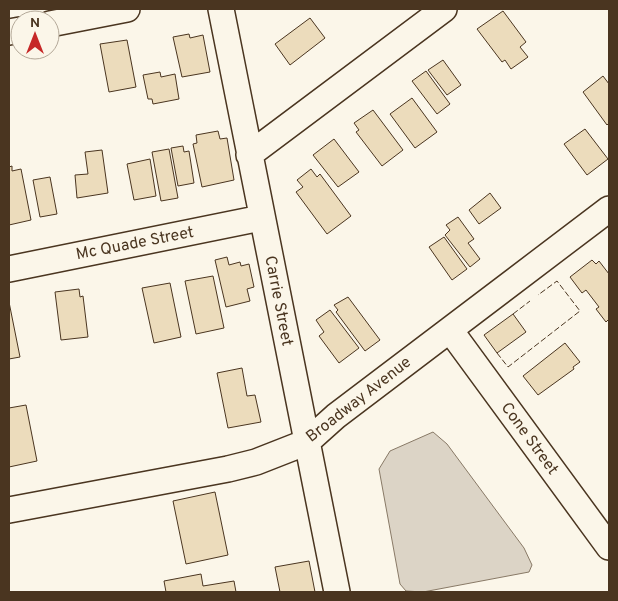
<svg xmlns="http://www.w3.org/2000/svg" width="618" height="601" viewBox="0 0 618 601" font-family="Overpass,sans-serif">
	<style>
		.water { fill: #dcd4c6; stroke: #887966 }
		.building { fill: #ecdcbc; stroke: #4a3520 }
		.lines { fill: none; stroke-linecap: round; stroke-linejoin: round }
		.minor-casing { stroke: #4a3520; stroke-width: 28 }
		.minor { stroke: #fbf6e9; stroke-width: 25 }
		.fence { stroke: #4a3520; stroke-width: 1; stroke-dasharray: 6 2.5; stroke-linecap: butt }
		.labels { text-anchor: middle; dominant-baseline: central; stroke-width: 4; stroke-linejoin: round; paint-order: stroke }
		.street-label { font-size: 16px; fill: #4a3520; stroke: #fbf6e9 }
	</style>
	<rect width="100%" height="100%" fill="#fbf6e9"/>
	<!-- water -->
	<path class="water" d="M433,432L447,444L524,548L532,565L529,572L423,592L406,591L400,584L379,469L390,451Z"/>
	<!-- building -->
	<path class="building" d="M503,11L526,42L520,47L528,57L511,69L505,60L502,62L477,29Z
		M310,18L325,38L290,65L275,44Z
		M189,34L190,38L203,35L210,72L182,77L173,37Z
		M127,40L136,87L109,92L100,44Z
		M443,60L461,85L447,95L428,70Z
		M426,71L450,104L437,114L412,81Z
		M160,72L161,77L175,74L179,99L153,104L152,99H148L143,75Z
		M603,76L609,84V123L607,125L583,92Z
		M412,98L437,132L415,148L390,114Z
		M373,110L403,150L382,166L356,132L359,130L354,123Z
		M585,129L608,159L587,175L564,144Z
		M218,131L220,139L227,138L234,180L202,187L193,144L197,143L196,135Z
		M334,139L359,172L338,187L313,155Z
		M183,146L184,152L189,151L194,183L178,186L171,148Z
		M169,149L178,198L161,201L152,152Z
		M102,150L108,193L77,198L75,175L88,174L85,152Z
		M150,159L156,196L134,200L127,164Z
		M12,166V171L21,169L31,220L9,225V167Z
		M311,169L317,177L320,174L351,216L327,234L296,192L303,187L297,180Z
		M50,177L57,214L40,217L33,180Z
		M490,193L501,208L479,224L469,210Z
		M458,217L474,239L468,243L480,259L470,267L445,235L450,230L446,225Z
		M444,237L467,269L452,280L429,247Z
		M227,257L229,265L240,262L241,266L249,264L254,287L247,289L250,301L226,307L215,260Z
		M592,260L596,264L599,261L609,274V319L606,322L596,309L599,307L586,290L582,293L570,277Z
		M213,276L224,328L196,334L185,281Z
		M170,283L181,337L154,343L142,288Z
		M79,289L80,297L83,296L88,337L61,340L55,292Z
		M348,297L380,340L365,351L336,312L338,310L334,305Z
		M9,302L20,357L9,359Z
		M330,310L359,348L339,363L319,336L324,332L316,320Z
		M513,314L526,332L497,353L484,335Z
		M565,343L580,362L573,367L574,369L538,395L523,376Z
		M242,368L247,396L255,395L261,422L228,428L217,373Z
		M26,405L37,461L9,467V408Z
		M215,492L228,555L186,564L173,501Z
		M309,561L315,592H280L275,567Z
		M201,574L203,586L234,581L236,592H166L164,581Z"/>
	<g class="lines">
		<!-- minor casing -->
		<g class="minor-casing">
			<path id="minor" d="M221,9L337,592
				M50,24L127,9
				M9,32L20,30
				M249,155L444,9
				M9,269L261,218
				M450,330L609,547
				M9,510L228,469L256,462L307,442L336,416L609,209"/>
		</g>
		<!-- minor -->
		<use href="#minor" class="minor"/>
		<!-- fence -->
		<path class="fence" d="M513,314L530,301
			M497,353L508,367L580,311L557,281L538,295"/>
	</g>
	<g class="labels">
		<!-- street labels -->
		<g class="street-label">
			<text transform="translate(135 244) rotate(-11)">Mc Quade Street</text>
			<text transform="translate(278 301) rotate(79)">Carrie Street</text>
			<text transform="translate(359 400) rotate(-38)">Broadway Avenue</text>
			<text transform="translate(529 439) rotate(54)">Cone Street</text>
		</g>
	</g>
	<!-- border -->
	<rect width="618" height="601" fill="none" stroke="#4a3520" stroke-width="20"/>
	<!-- north arrow -->
	<g transform="translate(35 35)"><circle r="24" fill="#fbf6e9" stroke="#b4a999"/>
	<path d="M0-4L9 19L0 12L-9 19Z" fill="#c62828"/>
	<text y="-8" font-size="14" font-weight="bold" text-anchor="middle" fill="#4a3520">N</text>
	</g>
</svg>
